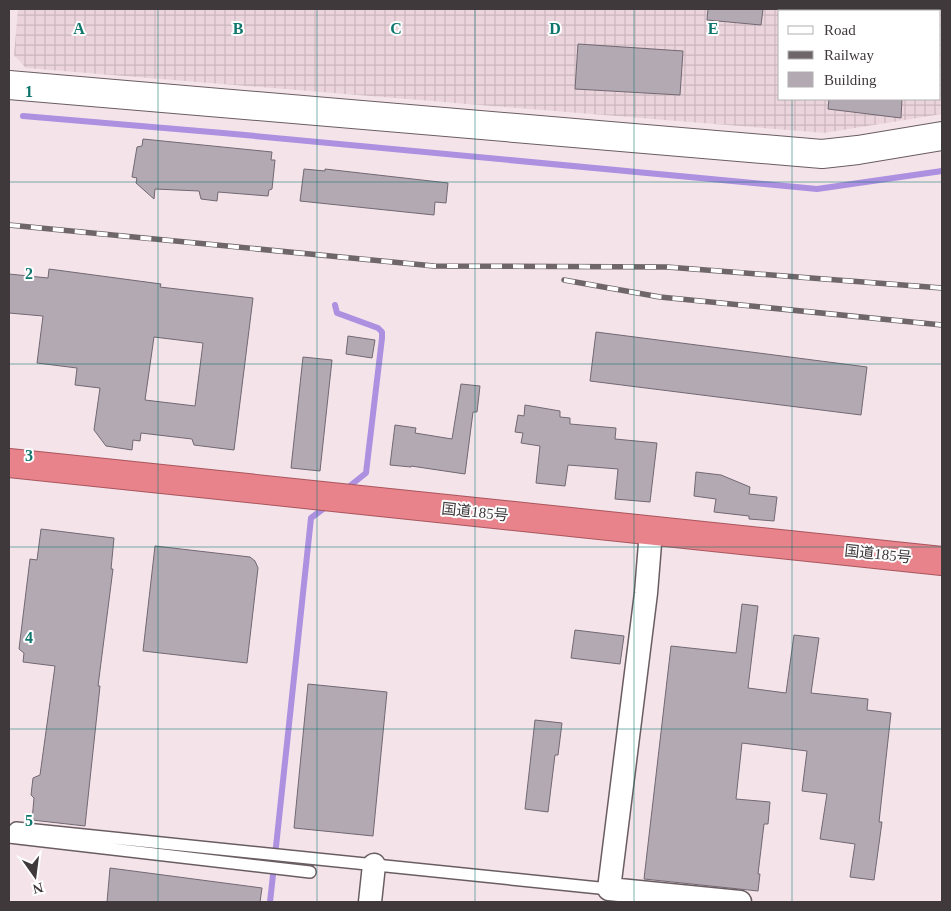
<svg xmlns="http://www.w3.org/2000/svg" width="951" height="911" viewBox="0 0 951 911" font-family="'Times New Roman','Noto Sans JP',serif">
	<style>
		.industrial { fill: url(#industrial-grid); fill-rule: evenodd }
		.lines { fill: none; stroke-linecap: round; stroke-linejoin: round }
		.stream { stroke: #ad90e0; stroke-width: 6 }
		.building { fill: #b3a9b3; stroke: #726872; fill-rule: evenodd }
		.service-casing { stroke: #6a5d62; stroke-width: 14 }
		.minor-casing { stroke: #6a5d62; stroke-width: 25 }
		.tertiary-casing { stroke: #6a5d62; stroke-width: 30 }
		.trunk-casing { stroke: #a9555d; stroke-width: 30 }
		.service { stroke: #fff; stroke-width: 11 }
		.minor { stroke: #fff; stroke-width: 22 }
		.tertiary { stroke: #fff; stroke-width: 28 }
		.trunk { stroke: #e8838c; stroke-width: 28 }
		.rail-casing { stroke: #6f6669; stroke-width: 5.5 }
		.rail { stroke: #fff; stroke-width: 4; stroke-dasharray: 11; stroke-linecap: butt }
		.grid { fill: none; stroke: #0f766e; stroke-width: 1; stroke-opacity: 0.55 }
		.labels { text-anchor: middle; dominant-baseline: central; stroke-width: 4; stroke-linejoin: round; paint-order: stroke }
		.street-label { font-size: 15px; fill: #3f393b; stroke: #fff }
		.grid-label { font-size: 16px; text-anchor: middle; font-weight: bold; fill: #0f766e; stroke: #fff; stroke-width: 4; stroke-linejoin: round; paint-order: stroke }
	</style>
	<defs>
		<pattern id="industrial-grid" width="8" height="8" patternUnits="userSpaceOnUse" patternTransform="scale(1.25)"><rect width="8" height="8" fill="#ebd4dc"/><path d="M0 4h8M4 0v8" fill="none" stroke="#cbb7be"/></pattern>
	</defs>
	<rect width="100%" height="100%" fill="#f4e4ea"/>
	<!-- industrial -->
	<path class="industrial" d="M18,9H942V114L824,133L26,68L14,55ZM780,11H940V99H780Z"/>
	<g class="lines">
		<!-- stream -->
		<path class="stream" d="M23,116L223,133L817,189L942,171
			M335,305L337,313L378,328L382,332V338L366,473L346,489
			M275,856L311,518L327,506
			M270,902L274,866"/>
	</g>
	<!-- building -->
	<path class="building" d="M708,9H763L761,25L707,20Z
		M578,44L683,51L680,95L575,89Z
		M829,99H902L901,118L828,109Z
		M143,139L272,152L271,160H275L272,189L269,190L268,196L218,192L217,201L201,199L199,191L155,189L154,199L136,183L137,178L132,177L137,147L142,146Z
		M304,169L325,171V169L448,183L446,203L435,202L434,215L300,201Z
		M49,269L161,284L160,287L253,298L234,450L194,445L192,439L141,433L140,441L133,440L132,450L106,446L94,430L100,388L75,385L77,368L37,363L43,316L9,313V274L48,278ZM154,337L203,343L195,406L145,400Z
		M596,332L867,367L861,415L590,381Z
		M348,336L375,340L372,358L346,354Z
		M303,357L332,360L320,471L291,468Z
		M461,384L480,386L477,412H473L465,474L411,466V467L390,465L395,425L416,428L415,433L452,439Z
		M525,405L560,411V417L570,418V424L616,428L615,439L657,443L650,502L615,499L618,469L568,465L565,486L536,483L540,446L521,443L523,433L515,432L518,415L524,416Z
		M696,472L721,475L750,487L749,494L777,497L774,521L749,519V516L714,512L716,499L694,496Z
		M41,529L114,538L111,569H113L98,686H100L85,826L32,820L34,798L31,795L33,778L40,775L55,666L23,662L24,653L19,649L30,559L37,560Z
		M155,546L250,557L255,561L258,568L247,663L143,651Z
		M742,604L758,606L748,688L786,693L794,635L819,638L811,693L868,699L867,710L891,713L879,822H882L874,880L850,877L855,844L820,839L827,794L802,791L807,751L742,743L736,799L770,802L768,824H764L758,874H760L758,891L644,879L671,646L736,653Z
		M575,630L624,636L620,664L571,658Z
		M308,684L387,692L373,836L294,828Z
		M535,720L562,723L558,755H555L548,812L525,809Z
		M110,868L262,888L260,902H107Z"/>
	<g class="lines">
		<!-- service casing -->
		<g class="service-casing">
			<path id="service" d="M9,835L16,828L609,889
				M9,837L310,872"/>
		</g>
		<!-- minor casing -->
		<g class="minor-casing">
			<path id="minor" d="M651,531L646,593L609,889L740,902
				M370,902L374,865"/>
		</g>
		<!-- tertiary casing -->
		<g class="tertiary-casing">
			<path id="tertiary" d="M9,85L822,154L858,150L942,136"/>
		</g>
		<!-- trunk casing -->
		<g class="trunk-casing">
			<path id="trunk" d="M9,463L942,561"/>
		</g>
		<!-- service -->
		<use href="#service" class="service"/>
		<!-- minor -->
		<use href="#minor" class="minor"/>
		<!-- tertiary -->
		<use href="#tertiary" class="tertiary"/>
		<!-- trunk -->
		<use href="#trunk" class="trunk"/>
		<!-- rail casing -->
		<g class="rail-casing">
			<path id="rail" d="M9,225L434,266L667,267L942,288
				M564,280L660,297L942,325"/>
		</g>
		<!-- rail -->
		<use href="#rail" class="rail"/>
	</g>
	<!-- grid -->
	<path class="grid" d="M158,9V902M317,9V902M475,9V902M634,9V902M792,9V11M792,99V902M9,182H942M9,364H942M9,547H942M9,729H942"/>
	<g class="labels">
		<!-- street labels -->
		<g class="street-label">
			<text transform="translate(475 512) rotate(6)">国道185号</text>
			<text transform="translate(878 554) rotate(6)">国道185号</text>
		</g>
	</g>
	<g class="grid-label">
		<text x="79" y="34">A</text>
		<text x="238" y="34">B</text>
		<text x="396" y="34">C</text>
		<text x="555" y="34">D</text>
		<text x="713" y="34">E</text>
		<text x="29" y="97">1</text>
		<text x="29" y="279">2</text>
		<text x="29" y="461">3</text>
		<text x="29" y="643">4</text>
		<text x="29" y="826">5</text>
	</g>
	<!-- border -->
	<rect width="951" height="911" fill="none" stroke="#3f393b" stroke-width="20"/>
	<!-- legend -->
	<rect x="778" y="10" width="162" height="90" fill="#ffffff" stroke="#b2b0b1"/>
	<rect x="788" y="26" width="25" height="8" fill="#ffffff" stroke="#b2b0b1"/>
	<text x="824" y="35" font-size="15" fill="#3f393b">Road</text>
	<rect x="788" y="51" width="25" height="8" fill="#6f6669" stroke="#b2b0b1"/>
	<text x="824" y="60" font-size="15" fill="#3f393b">Railway</text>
	<rect x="788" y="72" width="25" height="15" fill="#b3a9b3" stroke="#b2b0b1"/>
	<text x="824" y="85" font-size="15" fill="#3f393b">Building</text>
	<!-- north arrow -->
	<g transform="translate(35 876) rotate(166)" stroke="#ffffff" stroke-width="4" paint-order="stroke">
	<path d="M0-4L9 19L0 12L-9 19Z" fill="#3f393b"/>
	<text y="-8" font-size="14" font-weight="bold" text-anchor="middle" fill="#3f393b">N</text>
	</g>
</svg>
